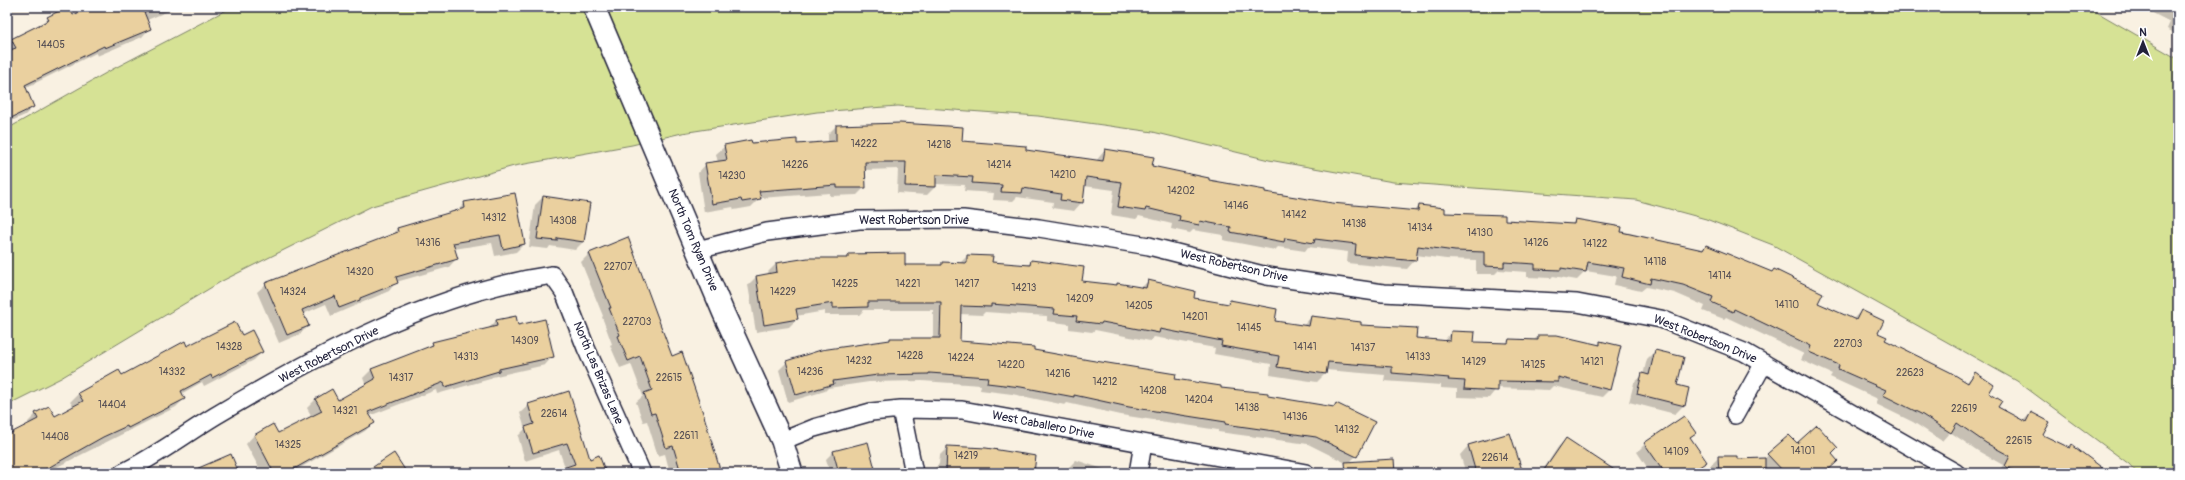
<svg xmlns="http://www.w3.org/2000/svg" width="2185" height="480" viewBox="0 0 2185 480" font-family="Pangolin,sans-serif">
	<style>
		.green { fill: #d6e295; stroke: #7c8268 }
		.shadow { fill: #0003 }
		.building { fill: #ead09f; stroke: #22223b }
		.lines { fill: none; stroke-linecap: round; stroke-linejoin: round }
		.minor-casing { stroke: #22223b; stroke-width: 20 }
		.tertiary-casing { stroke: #22223b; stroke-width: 24 }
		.minor { stroke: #fff; stroke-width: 17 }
		.tertiary { stroke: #fff; stroke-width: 21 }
		.labels { text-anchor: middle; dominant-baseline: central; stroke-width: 4; stroke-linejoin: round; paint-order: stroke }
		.number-label { font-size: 10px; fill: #544e54 }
		.street-label { font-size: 12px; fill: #22223b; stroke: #fff }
	</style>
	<rect width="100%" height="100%" fill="#f9f1e2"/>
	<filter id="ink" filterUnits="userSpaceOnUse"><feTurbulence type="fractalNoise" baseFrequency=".025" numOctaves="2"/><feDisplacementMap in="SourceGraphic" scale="8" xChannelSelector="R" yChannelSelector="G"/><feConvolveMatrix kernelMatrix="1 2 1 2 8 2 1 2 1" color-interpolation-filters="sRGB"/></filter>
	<g filter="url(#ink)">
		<!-- green -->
		<path class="green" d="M232,7H2088L2178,59V473H2137L2129,464L2017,381L1773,245L1706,219L1636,200L1393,182L1269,160L1153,132L1038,116L898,106L817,112L682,133L632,145L514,166L372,206L222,281L61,378L7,405V129L113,69Z"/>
		<!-- shadow -->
		<path class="shadow" d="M94,7H178L147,20L150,28L142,37L97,56L96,53L25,88L33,107L25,115L7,123V44L12,39L40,25L48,18L72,16Z
			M2141,7H2178V35L2167,29L2170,22Z
			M836,126L1096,161L1105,150L1151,166L1208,181L1332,204L1414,212L1419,206L1444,214L1504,221L1572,224L1575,220L1701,250L1706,246L1771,273L1774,270L1817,303L1853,319L1861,311L1884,340L1966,383L1975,373L1997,408L2023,421L2031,413L2042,435L2107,473H1998L2003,465L1978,451L1950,432L1942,441L1913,422L1876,404L1878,399L1830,377L1832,374L1801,360L1804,354L1726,317L1724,319L1703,311L1705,306L1675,293L1646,287L1641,291L1614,285L1616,276L1586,271L1577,280L1553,276L1551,278L1527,277V272L1499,270L1495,274H1476V260L1446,259L1416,255L1415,260L1407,269L1347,263L1348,252L1308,247L1305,251L1278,247L1275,250L1223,240V235L1193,230L1190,233L1171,229L1172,224L1139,216L1136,219L1111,215L1114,190L1084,186L1082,202L1074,211L1052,208L1053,202L1017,197L1013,201L993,200L994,193L964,191L965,185L935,184V187L927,195L897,193L898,169L864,170L865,187L857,195L830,196V193L760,198L751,207L734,210L733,207L704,212L698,173L706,164L718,163L716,154L725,146L751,144L796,145L828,143V134Z
			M543,197L583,242L575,250L550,246L548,249L529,247L535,205Z
			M465,203L524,244L516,252L495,256L492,243L454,249L457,258L449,267L396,282L389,291L331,316L326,304L303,314L308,326L300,334L279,343L257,292L266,284L390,236L398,228L456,212Z
			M590,253L672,357L720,473H670L665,454L658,456L647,421L643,422L636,402L643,396L631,364L620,368L610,345L612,344L602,317L603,316L581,262Z
			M849,255L904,266H939L942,263H960L967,256L991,262L1027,266L1031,262L1081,282L1115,286L1118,284L1141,288L1148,281L1193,299L1227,305L1230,301L1274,322L1303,326L1311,317L1360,326L1415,339L1443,342L1451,332L1473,343L1505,344L1509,340L1533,341L1538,336L1597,346L1601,342L1610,389L1602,397L1553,386L1549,390L1497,388L1489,398L1457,397V389L1441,388V385L1384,381L1385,375L1326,370L1325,374L1317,382L1270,375L1271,364L1214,354L1215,348L1154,337L1150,341L1095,330L1092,332L1069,329V324L1047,321V316L985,312L982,315L960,314L959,342L1033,350L1267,397L1333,408L1337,404L1356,456L1348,464L1308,444L1218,432V430L1121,415L1067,403L1065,405L1012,394L980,390L981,385L922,381L869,382L828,388L825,391L788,402L779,370L787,362L888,342L890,339H933V310H864L859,315H825V311L796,316L797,319L789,327L756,332L748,285L756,277L769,275L768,272L776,264L808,259H845Z
			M496,321L517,326L553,356L545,365L492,377L490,379L437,394L436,390L369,416L373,423L365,431L291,473H262L246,444L254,435H278L312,417L307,408L315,400L338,401L366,386L363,378L371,370L428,348L433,343L488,329Z
			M242,337L262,352L254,360L204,386L202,382L181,394L184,399L176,407L45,473H7V436L29,425L28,422L36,414L55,417L74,407L70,402L79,393L122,377L187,347Z
			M1655,351L1675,386L1684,405L1675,414L1629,402L1634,383L1643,375L1647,359Z
			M529,405L589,460L605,473H567L559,450L525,461L518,436L525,429L520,413Z
			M1695,433L1690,438L1706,462L1693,473H1651L1637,452L1645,444Z
			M1509,434L1522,473H1466L1460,455L1468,446Z
			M1789,436L1797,445L1830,454L1824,473H1769L1764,468V473H1711L1710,466L1719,457L1736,460L1764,459Z
			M1566,439L1602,473H1541L1558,447Z
			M867,443L875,473H830L826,459L833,452Z
			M948,447L1033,473H930L939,464L940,455Z
			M1076,460L1106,470L1105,473H1067L1069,467Z
			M470,467L482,473H463Z
			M740,470L741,473H730Z"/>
		<!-- building -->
		<path class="building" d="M67,7H69L73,15L92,7H142L151,29L105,48L104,46L25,85L34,107L11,118L7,108V51L16,48L11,39L49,20L47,17Z
			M900,123L963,127L962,141L1026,146V150L1103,161L1105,149L1154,157L1152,166L1209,178V180L1265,190V192L1332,203L1418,211L1419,205L1445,208V213L1505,215V220L1574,224L1575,219L1622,227L1621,232L1703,250L1706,245L1772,272L1774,269L1823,293L1818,303L1856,320L1861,310L1884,321L1878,333L1887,337L1885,340L1950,372L1968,383L1975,372L1994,385L1989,393L2002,401L1998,407L2026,422L2031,412L2050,422L2043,435L2070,448L2072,445L2109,473H2018L2005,466L2010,456L1986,443L1957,423L1951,433L1921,414L1883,395L1886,390L1838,369L1839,365L1809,352L1811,346L1734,309L1733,312L1711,302L1713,297L1683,285L1651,278L1650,284L1622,277L1624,268L1588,262L1586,272L1561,268V270L1535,269V264L1504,262V267L1484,266V252L1455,251L1418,246L1416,261L1355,255L1356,244L1315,239L1314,243L1285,238L1284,242L1230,232L1231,227L1200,221L1199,225L1179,221L1180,216L1146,208L1145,211L1118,207L1122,182L1086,177L1083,203L1060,200L1061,194L1023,188L1022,193L1001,192L1002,185L972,183L973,177L936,175V187L905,186L906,162H865L866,188H837V185L759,191L761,199L742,202L741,199L712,204L705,163L727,160L724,145L751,140L752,143L797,139V144L836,141V125Z
			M515,193L525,244L503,249L500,235L453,243L458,259L396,277L398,283L360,298V300L339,308L335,296L302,310L309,326L287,335L265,283L398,232L397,228L465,208L464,202Z
			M543,196L590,203L584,242L557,238V241L537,239Z
			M628,237L672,356L682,352L704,416L721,473H681L673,446L666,448L655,413L651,414L644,393L652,390L640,356L628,361L618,336L620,335L609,308H611L589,253Z
			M905,253V265H942V262L967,263V255L993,256L992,262L1030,265L1031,260L1084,267L1082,281L1117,285V283L1146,288L1148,280L1195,291L1194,298L1229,304L1230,300L1277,309L1275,321L1309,326L1311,316L1361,322V325L1417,328L1416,338L1450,341L1451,331L1475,332L1474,342L1508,343L1509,339L1538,340V335H1557L1600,345V341L1621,346L1610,390L1558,377V382L1498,381V391L1464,389L1465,381L1448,380L1449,378L1392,373V367L1328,362L1326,374L1277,367L1279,356L1221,346L1222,341L1160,329L1159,333L1102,322L1101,324L1076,321L1077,316L1054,314L1055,309L991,304V307L961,306L960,341L1034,347V350L1089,360L1176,374L1175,379L1221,386V388L1268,393V396L1334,407L1336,403L1375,422L1357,457L1316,437L1225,424L1226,422L1129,407L1074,395V397L1021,387L987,383L988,377L929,373V374L878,375L833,381L834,384L796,395L786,361L821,350L890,340V338H940L941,302H868V307L833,308V303L796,309L798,319L764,325L756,276L777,272L776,263L808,258H848V254Z
			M516,316L518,325L545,319L554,357L499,369V371L445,387L444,382L368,412L375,423L287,473H274L254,435L273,424L278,433L322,411L315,399L332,389L338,400L375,379L371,369L433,345L432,342L497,326L496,320Z
			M235,322L242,335L252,330L263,352L212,378L211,375L181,391L185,399L128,428L127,426L103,437L39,473H7V435L38,419L35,413L49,406L55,416L83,401L78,393L119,370L122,375L185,341L187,346Z
			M1655,350L1684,357L1677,385L1689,388L1685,406L1637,394L1642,373L1649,375Z
			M569,391L590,459L599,455L606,473H555L554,471L575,464L567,443L533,453L525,427L534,424L528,404Z
			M1684,416L1696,433L1690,437L1707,462L1690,473H1665L1644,443Z
			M1817,425L1838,448L1832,454L1838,461L1825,473H1785L1767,454L1789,435L1797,443Z
			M1510,433L1523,473H1476L1468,445Z
			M1566,438L1619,473H1542Z
			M868,442L876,473H839L833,451Z
			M947,446L986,448L1036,456L1034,473H946Z
			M394,453L407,473H364Z
			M231,454L239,473H187Z
			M1718,456H1737V459L1765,458V473H1719Z
			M1394,459L1395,473H1346L1345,462Z"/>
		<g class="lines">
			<!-- minor casing -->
			<g class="minor-casing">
				<path id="minor" d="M698,250L767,232L859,220L963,219L1039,228L1149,246L1267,276L1383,293L1577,303L1661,319L1744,352L1956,473
					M901,409L914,473
					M1735,415L1764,363
					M782,441L814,428L871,412L901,409L962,410L1306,473
					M122,473C155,457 184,435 215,416C317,355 434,292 552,275L564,292L586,348L642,473
					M1138,473L1143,444"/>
			</g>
			<!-- tertiary casing -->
			<g class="tertiary-casing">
				<path id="tertiary" d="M594,7L724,314L782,441L792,473"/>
			</g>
			<!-- minor -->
			<use href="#minor" class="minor"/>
			<!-- tertiary -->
			<use href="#tertiary" class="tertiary"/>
		</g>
	</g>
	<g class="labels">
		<!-- number labels -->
		<g class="number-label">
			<text x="51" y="45">14405</text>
			<text x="864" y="144">14222</text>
			<text x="939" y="145">14218</text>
			<text x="795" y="165">14226</text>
			<text x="999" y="165">14214</text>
			<text x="1063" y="175">14210</text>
			<text x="732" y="176">14230</text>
			<text x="1181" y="191">14202</text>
			<text x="1236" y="206">14146</text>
			<text x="1294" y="215">14142</text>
			<text x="494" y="218">14312</text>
			<text x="563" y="221">14308</text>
			<text x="1354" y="224">14138</text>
			<text x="1420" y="228">14134</text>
			<text x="1480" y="233">14130</text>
			<text x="428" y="243">14316</text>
			<text x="1536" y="243">14126</text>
			<text x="1595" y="244">14122</text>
			<text x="1655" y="262">14118</text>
			<text x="618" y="267">22707</text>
			<text x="360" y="272">14320</text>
			<text x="1720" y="276">14114</text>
			<text x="845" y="284">14225</text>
			<text x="908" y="284">14221</text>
			<text x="967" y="284">14217</text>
			<text x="1024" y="288">14213</text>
			<text x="293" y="292">14324</text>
			<text x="783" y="292">14229</text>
			<text x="1080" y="299">14209</text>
			<text x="1787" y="305">14110</text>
			<text x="1139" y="306">14205</text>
			<text x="1195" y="317">14201</text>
			<text x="637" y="322">22703</text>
			<text x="1249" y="328">14145</text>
			<text x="525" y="341">14309</text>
			<text x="1848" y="344">22703</text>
			<text x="229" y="347">14328</text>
			<text x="1305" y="347">14141</text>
			<text x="1363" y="348">14137</text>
			<text x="910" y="356">14228</text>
			<text x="466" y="357">14313</text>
			<text x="1418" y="357">14133</text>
			<text x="961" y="358">14224</text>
			<text x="859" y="361">14232</text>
			<text x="1474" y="362">14129</text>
			<text x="1592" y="362">14121</text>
			<text x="1011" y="365">14220</text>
			<text x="1533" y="365">14125</text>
			<text x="172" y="372">14332</text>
			<text x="810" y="372">14236</text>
			<text x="1910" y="373">22623</text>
			<text x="1058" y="374">14216</text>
			<text x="401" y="378">14317</text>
			<text x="669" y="378">22615</text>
			<text x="1105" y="382">14212</text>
			<text x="1153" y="391">14208</text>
			<text x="1199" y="400">14204</text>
			<text x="112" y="405">14404</text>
			<text x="1247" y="408">14138</text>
			<text x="1964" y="409">22619</text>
			<text x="345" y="411">14321</text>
			<text x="554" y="414">22614</text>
			<text x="1295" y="417">14136</text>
			<text x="1347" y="430">14132</text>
			<text x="686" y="436">22611</text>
			<text x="55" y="437">14408</text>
			<text x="2019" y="441">22615</text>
			<text x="288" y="445">14325</text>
			<text x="1803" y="451">14101</text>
			<text x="1676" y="452">14109</text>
			<text x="966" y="456">14219</text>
			<text x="1495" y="458">22614</text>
		</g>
		<!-- street labels -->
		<g class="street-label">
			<text x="914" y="220">West Robertson Drive</text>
			<text transform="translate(693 240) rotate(67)">North Tom Ryan Drive</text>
			<text transform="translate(1234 266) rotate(13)">West Robertson Drive</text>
			<text transform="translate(1705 339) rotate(22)">West Robertson Drive</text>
			<text transform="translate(329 355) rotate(-27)">West Robertson Drive</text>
			<text transform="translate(598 373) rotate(67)">North Las Brizas Lane</text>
			<text transform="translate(1043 425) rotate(11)">West Caballero Drive</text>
		</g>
	</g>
	<!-- margin -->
	<rect width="2185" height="480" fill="none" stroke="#fff" stroke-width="24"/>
	<rect x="12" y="12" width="2161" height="456" fill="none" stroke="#22223b" stroke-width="1.5" filter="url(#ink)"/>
	<!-- north arrow -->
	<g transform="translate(2143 42)" stroke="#ffffff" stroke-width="3" paint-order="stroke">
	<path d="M0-3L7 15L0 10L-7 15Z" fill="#22223b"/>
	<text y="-6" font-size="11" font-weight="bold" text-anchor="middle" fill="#22223b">N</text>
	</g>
</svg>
